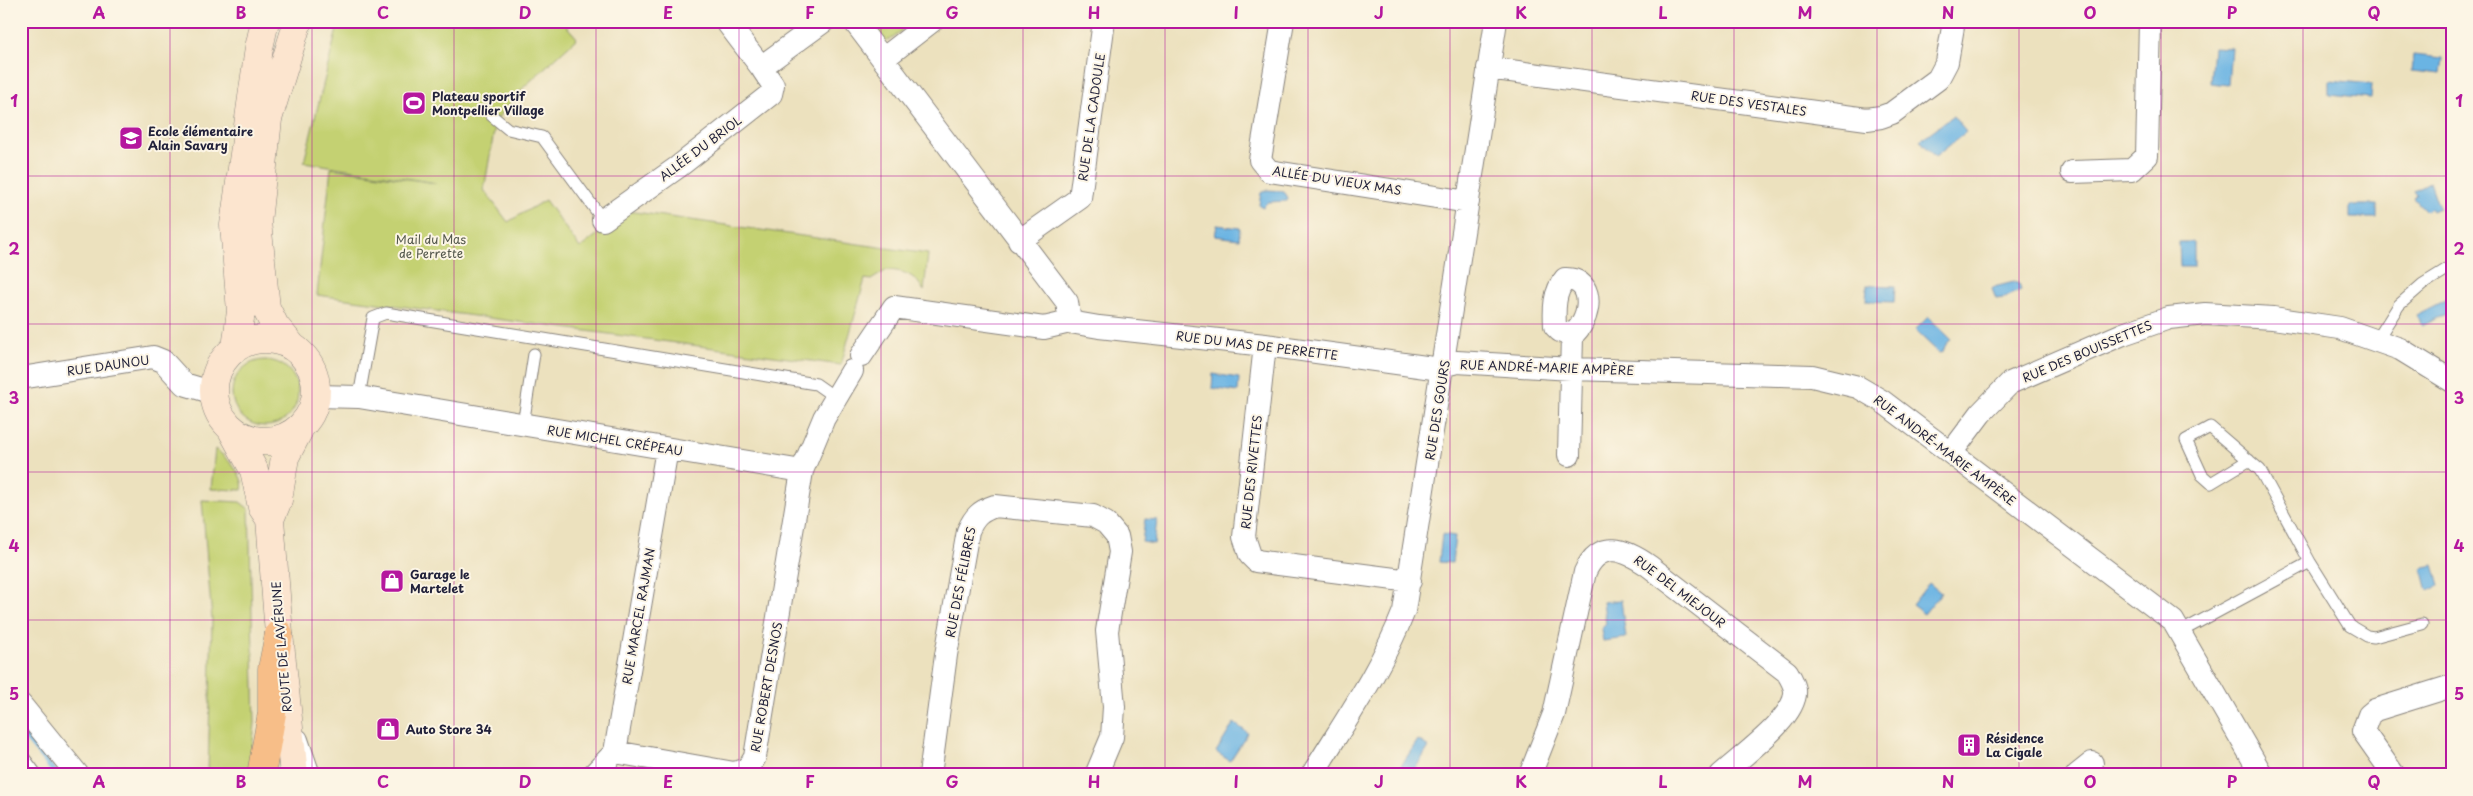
<svg xmlns="http://www.w3.org/2000/svg" width="2473" height="796" viewBox="0 0 2473 796" font-family="'Playpen Sans',sans-serif">
	<style>
		.green { fill: #c4d172; stroke: #737a56 }
		.water { fill: #6bb4e3; stroke: #466b8f }
		.lines { fill: none; stroke-linecap: round; stroke-linejoin: round }
		.stream { stroke: #6bb4e3; stroke-width: 6 }
		.service-casing { stroke: #87827c; stroke-width: 13 }
		.minor-casing { stroke: #87827c; stroke-width: 24 }
		.secondary-casing { stroke: #87827c; stroke-width: 29 }
		.primary-casing { stroke: #87827c; stroke-width: 29 }
		.service { stroke: #fff; stroke-width: 11 }
		.minor { stroke: #fff; stroke-width: 22 }
		.secondary { stroke: #fce5cf; stroke-width: 28 }
		.primary { stroke: #f7be88; stroke-width: 28 }
		.grid { fill: none; stroke: #b5179e; stroke-width: 1; stroke-opacity: 0.55 }
		.labels { text-anchor: middle; dominant-baseline: central; stroke-width: 4; stroke-linejoin: round; paint-order: stroke }
		.poi-label { font-size: 12px; font-weight: bold; fill: #22223b; stroke: #fcf5e5; text-anchor: start }
		.street-label { font-size: 12px; fill: #22223b; stroke: #fcf5e5 }
		.park-label { font-size: 12px; fill: #53574c; stroke: #fcf5e5 }
		.neatline { fill: none; stroke: #b5179e; stroke-width: 2 }
		.grid-label { font-size: 16px; text-anchor: middle; font-weight: bold; fill: #b5179e }
	</style>
	<rect width="100%" height="100%" fill="#fcf5e5"/>
	<filter id="ink" filterUnits="userSpaceOnUse"><feTurbulence type="fractalNoise" baseFrequency=".02" numOctaves="2"/><feDisplacementMap in="SourceGraphic" scale="10" xChannelSelector="R" yChannelSelector="G"/><feConvolveMatrix kernelMatrix="1 2 1 2 8 2 1 2 1" color-interpolation-filters="sRGB"/></filter>
	<filter id="wash" filterUnits="userSpaceOnUse"><feTurbulence type="fractalNoise" baseFrequency=".0096" numOctaves="4" result="noise"/><feDisplacementMap in="SourceGraphic" scale="20" xChannelSelector="R" yChannelSelector="G"/><feGaussianBlur stdDeviation="1.12" result="paint"/><feColorMatrix in="noise" values="0 0 0 0 0 0 0 0 0 0 0 0 0 0 0 0 0 1.4 0 .05"/><feComposite in="paint" operator="in"/></filter>
	<g filter="url(#wash)">
		<rect width="100%" height="100%" fill="#ece1be"/>
		<!-- green -->
		<path class="green" d="M339,21H562L577,38L524,87L496,120L484,190L508,222L545,200L580,248L628,211L928,254L924,291C915,275 905,271 887,270L871,280L865,279L841,365L317,295L331,168L436,183L304,162Z
			M864,21H904C904,28 902,31 897,35C880,49 875,35 864,21Z
			M232 393a33 33 0 1 1 66 0a33 33 0 1 1-66 0Z
			M215,449C226,457 246,476 242,490L211,489Z
			M202,500L240,502L249,509L255,723L249,775H208L212,620Z"/>
		<!-- water -->
		<path class="water" d="M2213,47L2231,48L2228,85L2210,83Z
			M2413,55L2443,58L2441,74L2411,71Z
			M2329,80L2372,84L2371,98L2329,94Z
			M1953,116L1966,132L1935,157L1920,140Z
			M2430,182L2439,208L2432,211L2430,208L2426,211L2414,198L2417,195L2414,191Z
			M1267,190L1284,191L1288,198L1287,201L1268,202L1263,207L1259,205L1261,193Z
			M2350,205H2377V218H2350Z
			M1217,225L1240,228L1239,239L1215,236Z
			M2179,242H2194V267H2180Z
			M2014,282L2019,284L2021,290L2003,298L1996,299L1992,289L1994,287Z
			M1867,285L1895,286L1894,302L1866,301Z
			M2449,298L2452,311L2422,326L2416,315Z
			M1928,317L1951,339L1945,346L1943,352L1939,353L1915,330Z
			M1213,374L1239,378L1238,392L1212,388Z
			M1145,519L1157,520L1154,544L1142,542Z
			M1442,534L1455,536L1452,563L1439,562Z
			M2433,565L2439,585L2434,589L2428,591L2422,568Z
			M1929,583L1941,593L1924,614L1912,605Z
			M1621,600L1626,638L1603,641L1601,629L1606,624L1603,602Z
			M1234,723L1248,733L1230,761L1216,752Z
			M1418,740L1429,747L1411,775L1399,769Z"/>
		<g class="lines">
			<!-- stream -->
			<path class="stream" d="M21,731L57,775"/>
		</g>
	</g>
	<g filter="url(#ink)">
		<g class="lines">
			<!-- service casing -->
			<g class="service-casing">
				<path id="service" d="M491,115L508,129L542,137L603,220
					M2377,340L2399,305L2423,284L2452,266
					M359,397L373,318L386,313L816,384L836,398
					M523,425L534,354
					M2310,562L2350,626L2367,636L2374,637L2422,624
					M2180,632L2310,562L2260,470L2210,427L2186,440L2202,475L2211,483L2249,460"/>
			</g>
			<!-- minor casing -->
			<g class="minor-casing">
				<path id="minor" d="M726,21L761,67L824,21
					M854,21L1067,302L1070,322L1099,327L1265,345L1433,368L1457,362L1571,369L1812,376L1858,387L1882,401L2173,621L2262,775
					M1283,21L1260,160L1269,171L1468,202
					M883,59L932,21
					M1488,68L1867,119L1881,117L1892,113L1938,79L1947,62L1954,21
					M2072,172L2132,170L2147,156L2150,21
					M603,220L678,167L771,94L773,85L761,67
					M1019,241L1080,198L1104,21
					M1265,345L1244,537L1250,555L1256,561L1410,581
					M861,356L894,307L1044,328L1070,322
					M21,378L153,357L163,361L184,384L214,393
					M317,396L359,397L802,471L824,418L852,371
					M1951,453L1981,413L2010,383L2123,334L2169,318L2205,314L2273,318L2340,328L2400,349L2452,381
					M1569,455L1572,336C1575,332 1580,328 1582,323C1592,305 1590,278 1565,279C1554,292 1554,309 1555,326L1560,331L1572,336
					M21,705L78,775
					M297,740L309,775
					M615,752L734,773L748,769L755,757L802,471
					M21,763L30,775
					M593,775L615,752L667,449
					M930,775L946,655L968,531C974,517 980,511 995,506L1093,516L1106,523L1117,536L1120,552L1107,631L1114,707L1112,737L1096,775
					M1312,775C1345,721 1381,670 1404,611L1496,21
					M1530,775L1554,714L1585,572C1600,538 1626,550 1649,566L1787,672C1790,677 1794,683 1795,690C1798,717 1740,757 1721,775
					M2077,775L2092,763
					M2394,775L2363,731L2369,715L2375,710L2452,686"/>
			</g>
			<!-- secondary casing -->
			<g class="secondary-casing">
				<path id="secondary" d="M214 390a51 51 0 1 1 102 0a51 51 0 1 1-102 0Z
					M291,345L275,326L266,308L257,222L268,119L298,21
					M236,348L241,311L234,225L259,48L265,21
					M232,430L254,470L262,507L270,519L279,634L294,775
					M270,519L278,500L285,457L299,430"/>
			</g>
			<!-- primary casing -->
			<g class="primary-casing">
				<path id="primary" d="M261,775L272,713V669L279,634"/>
			</g>
			<!-- service -->
			<use href="#service" class="service"/>
			<!-- minor -->
			<use href="#minor" class="minor"/>
			<!-- secondary -->
			<use href="#secondary" class="secondary"/>
			<!-- primary -->
			<use href="#primary" class="primary"/>
		</g>
	</g>
	<!-- grid -->
	<path class="grid" d="M170,21V775M312,21V775M454,21V775M596,21V775M739,21V775M881,21V775M1023,21V775M1165,21V775M1308,21V775M1450,21V775M1592,21V775M1734,21V775M1877,21V775M2019,21V775M2161,21V775M2303,21V775M21,176H2452M21,324H2452M21,472H2452M21,620H2452"/>
	<!-- icons -->
	<defs>
		<g id="stadium-square" transform="scale(1.25)"><rect x="-9" y="-9" width="18" height="18" rx="4" fill="#b5179e" stroke="#fcf5e5"/><path d="M0-5a6.5 5 0 1 0 0 10a6.5 5 0 1 0 0-10ZM-3.5-1.8h7v3.6h-7Z" fill="#fff"/></g>
		<g id="school-square" transform="scale(1.25)"><rect x="-9" y="-9" width="18" height="18" rx="4" fill="#b5179e" stroke="#fcf5e5"/><path d="M0-5L7-2L0 1L-7-2ZM-4 1L0 2.5L4 1V4Q0 6-4 4Z" fill="#fff"/></g>
		<g id="shop-square" transform="scale(1.25)"><rect x="-9" y="-9" width="18" height="18" rx="4" fill="#b5179e" stroke="#fcf5e5"/><path d="M-5-2.5h2.3a2.7 3.5 0 0 1 5.4 0H5L5.5 6h-11ZM-1.5-2.5h3a1.5 2.3 0 0 0-3 0Z" fill="#fff"/></g>
		<g id="building-square" transform="scale(1.25)"><rect x="-9" y="-9" width="18" height="18" rx="4" fill="#b5179e" stroke="#fcf5e5"/><path d="M-4-6H4V6H1V3H-1V6H-4ZM-2.5-4.3h1.7v1.8h-1.7ZM.8-4.3h1.7v1.8H.8ZM-2.5-1h1.7V.8h-1.7ZM.8-1h1.7V.8H.8Z" fill="#fff"/></g>
	</defs>
	<g fill-rule="evenodd">
		<use href="#stadium-square" x="414" y="103"/>
		<use href="#school-square" x="131" y="138"/>
		<use href="#shop-square" x="392" y="581"/>
		<use href="#shop-square" x="388" y="729"/>
		<use href="#building-square" x="1969" y="745"/>
	</g>
	<g class="labels">
		<!-- poi labels -->
		<g class="poi-label">
			<text x="432" y="96">Plateau sportif<tspan x="432" dy="14">Montpellier Village</tspan></text>
			<text x="148" y="131">Ecole élémentaire<tspan x="148" dy="14">Alain Savary</tspan></text>
			<text x="410" y="574">Garage le<tspan x="410" dy="14">Martelet</tspan></text>
			<text x="406" y="729">Auto Store 34</text>
			<text x="1986" y="738">Résidence<tspan x="1986" dy="14">La Cigale</tspan></text>
		</g>
		<!-- street labels -->
		<g class="street-label">
			<text transform="translate(1749 103) rotate(8)">RUE DES VESTALES</text>
			<text transform="translate(1091 117) rotate(-82)">RUE DE LA CADOULE</text>
			<text transform="translate(700 148) rotate(-37)">ALLÉE DU BRIOL</text>
			<text transform="translate(1337 180) rotate(9)">ALLÉE DU VIEUX MAS</text>
			<text transform="translate(1257 345) rotate(7)">RUE DU MAS DE PERRETTE</text>
			<text transform="translate(2087 351) rotate(-23)">RUE DES BOUISSETTES</text>
			<text transform="translate(108 365) rotate(-8)">RUE DAUNOU</text>
			<text transform="translate(1547 367) rotate(2)">RUE ANDRÉ-MARIE AMPÈRE</text>
			<text transform="translate(1437 410) rotate(-81)">RUE DES GOURS</text>
			<text transform="translate(615 440) rotate(9)">RUE MICHEL CRÉPEAU</text>
			<text transform="translate(1945 450) rotate(37)">RUE ANDRÉ-MARIE AMPÈRE</text>
			<text transform="translate(1251 472) rotate(-84)">RUE DES RIVETTES</text>
			<text transform="translate(960 582) rotate(-79)">RUE DES FÉLIBRES</text>
			<text transform="translate(1680 591) rotate(37)">RUE DEL MIEJOUR</text>
			<text transform="translate(638 616) rotate(-80)">RUE MARCEL RAJMAN</text>
			<text transform="translate(281 647) rotate(-95)">ROUTE DE LAVÉRUNE</text>
			<text transform="translate(766 687) rotate(-80)">RUE ROBERT DESNOS</text>
		</g>
		<!-- park labels -->
		<g class="park-label">
			<text x="431" y="239">Mail du Mas<tspan x="431" dy="14">de Perrette</tspan></text>
		</g>
	</g>
	<!-- margin -->
	<rect width="2473" height="796" fill="none" stroke="#fcf5e5" stroke-width="55"/>
	<rect x="28" y="28" width="2418" height="740" class="neatline"/>
	<g class="grid-label">
		<text x="99" y="19">A</text>
		<text x="241" y="19">B</text>
		<text x="383" y="19">C</text>
		<text x="525" y="19">D</text>
		<text x="668" y="19">E</text>
		<text x="810" y="19">F</text>
		<text x="952" y="19">G</text>
		<text x="1094" y="19">H</text>
		<text x="1236" y="19">I</text>
		<text x="1379" y="19">J</text>
		<text x="1521" y="19">K</text>
		<text x="1663" y="19">L</text>
		<text x="1805" y="19">M</text>
		<text x="1948" y="19">N</text>
		<text x="2090" y="19">O</text>
		<text x="2232" y="19">P</text>
		<text x="2374" y="19">Q</text>
		<text x="14" y="107">1</text>
		<text x="2459" y="107">1</text>
		<text x="14" y="255">2</text>
		<text x="2459" y="255">2</text>
		<text x="14" y="404">3</text>
		<text x="2459" y="404">3</text>
		<text x="14" y="552">4</text>
		<text x="2459" y="552">4</text>
		<text x="14" y="700">5</text>
		<text x="2459" y="700">5</text>
		<text x="99" y="788">A</text>
		<text x="241" y="788">B</text>
		<text x="383" y="788">C</text>
		<text x="525" y="788">D</text>
		<text x="668" y="788">E</text>
		<text x="810" y="788">F</text>
		<text x="952" y="788">G</text>
		<text x="1094" y="788">H</text>
		<text x="1236" y="788">I</text>
		<text x="1379" y="788">J</text>
		<text x="1521" y="788">K</text>
		<text x="1663" y="788">L</text>
		<text x="1805" y="788">M</text>
		<text x="1948" y="788">N</text>
		<text x="2090" y="788">O</text>
		<text x="2232" y="788">P</text>
		<text x="2374" y="788">Q</text>
	</g>
</svg>
